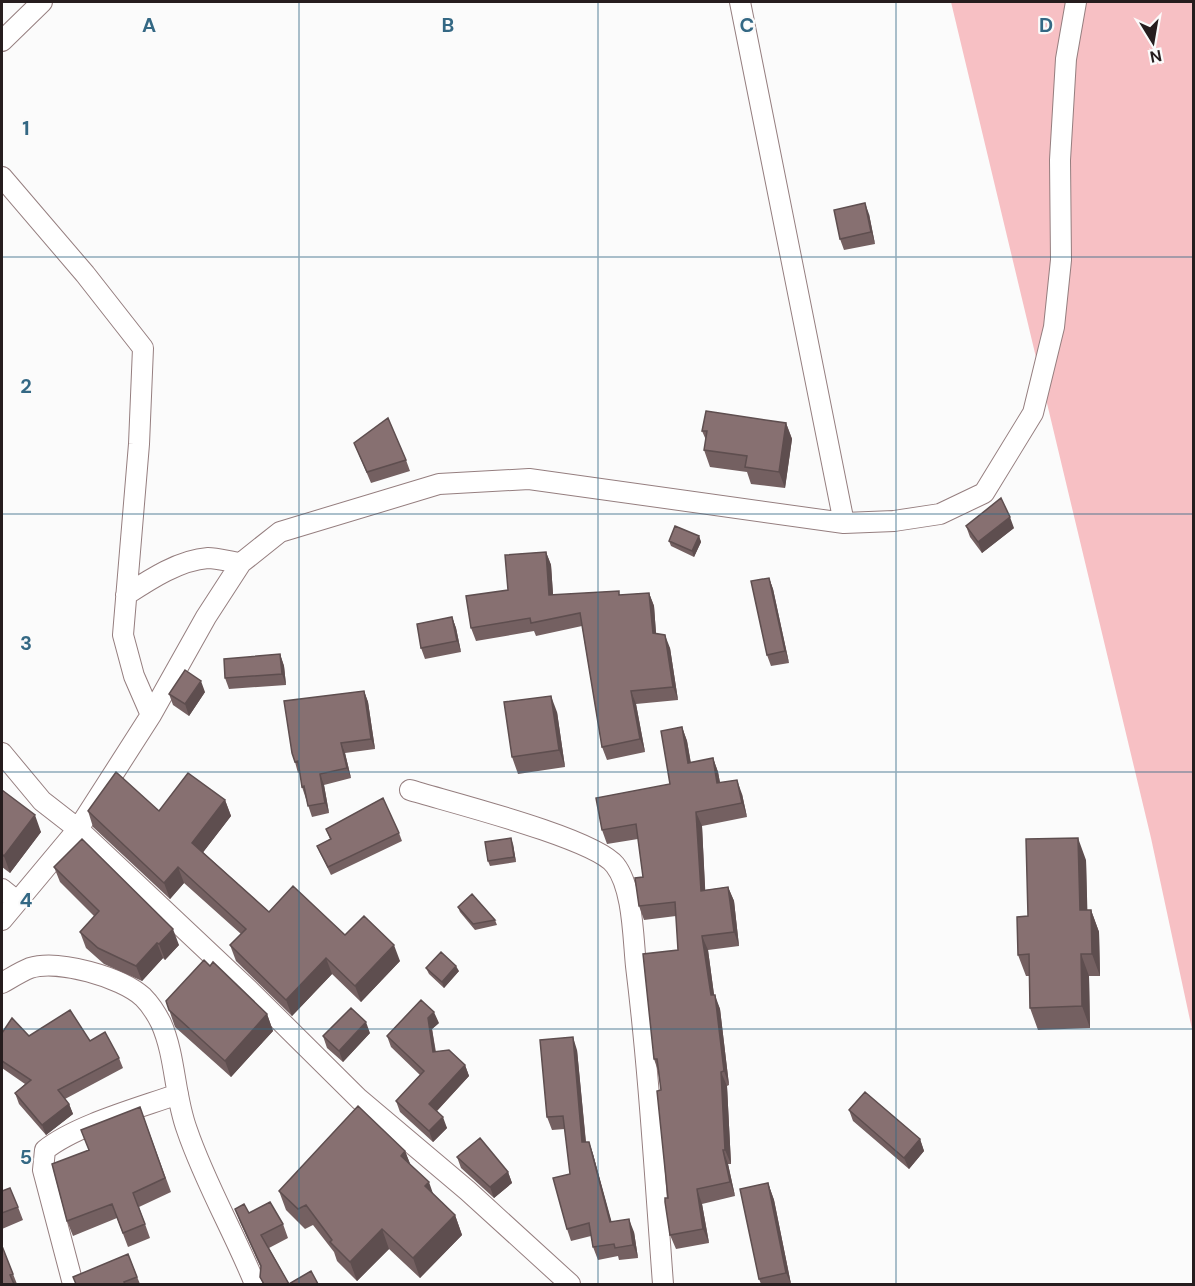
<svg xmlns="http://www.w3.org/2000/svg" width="1195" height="1286" viewBox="0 0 1195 1286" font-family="'DM Sans',sans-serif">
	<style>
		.green { fill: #f7c0c4 }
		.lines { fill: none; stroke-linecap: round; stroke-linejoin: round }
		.minor-casing { stroke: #957e7f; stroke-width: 22 }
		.minor { stroke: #fff; stroke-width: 20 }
		.wall { fill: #746061 }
		.shaded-wall { fill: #5e4e4f }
		.building { fill: #877071; stroke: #5e4e4f; stroke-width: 1.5 }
		.grid { fill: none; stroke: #346884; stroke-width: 1.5; stroke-opacity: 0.55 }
		.grid-label { font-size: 20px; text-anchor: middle; font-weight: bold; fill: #346884; stroke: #fbfbfb; stroke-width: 4.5; stroke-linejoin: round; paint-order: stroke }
	</style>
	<rect width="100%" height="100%" fill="#fbfbfb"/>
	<!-- green -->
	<path class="green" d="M951,2H1193V1034L1151,838Z"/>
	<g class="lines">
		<!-- minor casing -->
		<g class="minor-casing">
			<path id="minor" d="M740,2L844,523
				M2,41L42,2
				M2,177L85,274L143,348L139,444L123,635L134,676L151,715
				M126,595C149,580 179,560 208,558C218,558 231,562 241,563
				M2,753L42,801L78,829L249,990L359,1099L468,1191L570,1284
				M410,790C449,802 594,838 615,865C633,888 633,937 636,966C649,1072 655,1178 663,1284
				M2,889L17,901
				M2,920L78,829L151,715L206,617L241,563L280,532L439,484L529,479L844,523L894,521L940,514L984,493L1033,413L1054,327L1061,260L1060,160L1066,59L1076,2
				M2,983C11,978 20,972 30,968C58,959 121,977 143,997C149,1003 157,1015 161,1023C176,1057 174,1095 187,1130C205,1183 234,1232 255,1284
				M73,1284L43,1170L45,1150C76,1125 139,1108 178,1094"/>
		</g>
		<!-- minor -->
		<use href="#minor" class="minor"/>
	</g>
	<!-- wall -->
	<path class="wall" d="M869,214L875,244L844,250L840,239Z
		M786,423L792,439L785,488L751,484L747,472L710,467L704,450L706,440L702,431Z
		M354,443L406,460L410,471L371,483Z
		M966,526L1014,528L982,553L970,537Z
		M699,536L701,542L694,557L671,546L669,541Z
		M546,552L551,565L553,595H620L649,593L654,606L656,634L670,648L678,700L636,704L645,752L607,760L602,747L582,626L536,636L534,631L476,641L471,628L508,590Z
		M769,578L773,589L789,663L771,666L767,655Z
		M452,617L456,628L461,652L425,659L421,648Z
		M280,654L284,666L286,685L229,689L225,678Z
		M364,691L368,702L375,749L345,753L351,778L324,785L329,813L312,817L302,787L300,772L298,773L295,762Z
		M205,692L189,716L173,705L169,694Z
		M557,712L565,767L518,774L512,757Z
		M682,727L687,741L691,763L713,758L718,772L720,783L742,794L747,817L702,826L705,890L728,887L734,901L739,946L708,950L714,995L720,1009L729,1085L727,1086L731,1164H728L735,1196L702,1204L709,1243L676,1249L670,1235L661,1090L658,1071L654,1059L678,950L676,916L644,920L639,906L643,877L638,839L607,844L602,830L670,784Z
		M2,790L41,832L10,873L2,867Z
		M225,800L231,816L203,852L269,912L345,935L400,961L361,1002L332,974L292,1016L236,961L230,945L241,934L184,883L170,899L93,827L88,811H159Z
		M326,829L399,833L402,841L331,875L320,853L317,846L330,839Z
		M513,844L516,862L490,866L488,861Z
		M1086,860L1087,910H1091L1099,932L1100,976H1089L1090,1028L1038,1030L1030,1008V976H1026L1018,955L1028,916Z
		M54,867L179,945L165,960L163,958L142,981L104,964L86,948L80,932L95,917L60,882Z
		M458,907L495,920L497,925L475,930L460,912Z
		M426,968L459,971L444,988L429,974Z
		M166,1001L267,1014L273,1031L231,1077L175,1027Z
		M439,1023L432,1029L436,1052L465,1065L469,1076L437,1111L447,1128L433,1142L400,1112L396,1101L420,1075L391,1047L387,1036Z
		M2,1033L90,1041L119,1058L123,1068L65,1099L69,1104L73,1114L46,1135L19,1104L15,1093L25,1084L2,1068Z
		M370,1033L343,1062L327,1048L323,1036Z
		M577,1050L586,1142H589L593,1154L611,1221L634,1232L638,1258L619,1260L618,1256L598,1260L593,1247L591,1236L571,1241L567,1229L570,1174L565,1129L552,1130L547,1117Z
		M140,1107L171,1192L139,1207L150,1238L128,1247L117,1218L73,1236L67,1221L88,1150Z
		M849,1110L920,1139L924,1151L909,1169L853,1121Z
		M405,1151L410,1164L434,1195L455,1215L462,1235L420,1278L389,1249L357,1281L337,1261L334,1252L313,1225L305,1229L286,1210L279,1191Z
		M457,1157L508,1172L512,1183L494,1198L461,1168Z
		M768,1183L774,1200L791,1284H761L759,1279Z
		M2,1191L18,1207L23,1220L2,1229Z
		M235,1209L283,1224L288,1238L269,1248L289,1284H318H263L260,1277L261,1268L240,1222Z
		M2,1246L17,1284H2Z
		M128,1254L140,1284H76Z"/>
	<!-- shaded-wall -->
	<path class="shaded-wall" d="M865,203L869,214L875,244L871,232Z
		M786,423L792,439L785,488L779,472Z
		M1010,517L1014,528L982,553L978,542Z
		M699,536L701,542L694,557L692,551Z
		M546,552L551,565L554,608L549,595Z
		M769,578L773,589L789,663L785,651Z
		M649,593L654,606L657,646L653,633Z
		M452,617L456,628L461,652L457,641Z
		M665,635L670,648L678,700L673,687Z
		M280,654L284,666L286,685L282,674Z
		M201,681L205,692L189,716L185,704Z
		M364,691L368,702L375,749L371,739Z
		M631,691L636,704L645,752L640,739Z
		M551,696L557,712L565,767L559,750Z
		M682,727L687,741L693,777L688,763Z
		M341,743L345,753L351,778L347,768Z
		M713,758L718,772L723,798L717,783Z
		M320,774L324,785L329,813L325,803Z
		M737,780L742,794L747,817L742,803Z
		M225,800L231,816L198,859L192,843Z
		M696,812L702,826L706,905L701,891Z
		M35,815L41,832L10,873L4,856Z
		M511,838L513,844L516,862L514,857Z
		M1078,838L1086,860L1088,932L1080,910Z
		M178,867L184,883L170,899L164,883Z
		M728,887L734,901L739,946L734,932Z
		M1091,910L1099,932L1100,976L1092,954Z
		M173,929L179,945L165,960L159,944Z
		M702,936L708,950L716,1009L711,995Z
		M157,943L163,958L142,981L136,966Z
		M394,945L400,961L361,1002L355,986Z
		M1081,954L1089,976L1090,1028L1082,1006Z
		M326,958L332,974L292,1016L286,1000Z
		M456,966L459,971L444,988L442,982Z
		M715,995L720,1009L729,1085L724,1071Z
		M434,1012L439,1023L432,1029L437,1063L433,1052L428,1018Z
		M267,1014L273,1031L231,1077L225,1061Z
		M366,1022L370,1033L343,1062L339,1051Z
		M573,1037L577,1050L587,1155L582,1142Z
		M465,1065L469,1076L433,1115L429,1104Z
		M721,1072L727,1086L731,1164L725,1150Z
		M69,1104L73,1114L46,1135L42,1125Z
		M443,1117L447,1128L433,1142L429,1131Z
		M920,1139L924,1151L909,1169L904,1158Z
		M589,1142L593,1154L615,1234L610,1222Z
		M723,1150L728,1164L735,1196L730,1182Z
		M405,1151L413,1171L401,1156Z
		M508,1172L512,1183L494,1198L490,1187Z
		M429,1182L436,1202L425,1186Z
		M768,1183L774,1200L791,1284L786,1273Z
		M697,1189L702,1204L709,1243L703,1229Z
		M455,1215L462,1235L420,1278L413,1258Z
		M629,1219L634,1232L638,1258L633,1245Z
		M382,1229L389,1249L357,1281L350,1262Z"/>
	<!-- building -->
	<path class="building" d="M865,203L871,232L840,239L834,210Z
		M706,411L786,423L779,472L745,467L747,456L704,450L707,431H702Z
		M388,418L406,460L367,472L354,443Z
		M1001,498L1010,517L978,542L966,526Z
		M675,526L699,536L692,551L669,541Z
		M546,552L549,595L619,591V595L649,593L653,633L665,635L673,687L631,691L640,739L602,747L580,613L531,623L530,618L471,628L466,596L508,590L505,555Z
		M769,578L785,651L767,655L751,581Z
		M452,617L457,641L421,648L417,624Z
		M280,654L282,674L225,678L224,659Z
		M185,670L201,681L185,704L169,694Z
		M364,691L371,739L341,743L347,768L320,774L325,803L308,806L304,786L302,787L298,761L295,762L292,753L284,701Z
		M551,696L559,750L512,757L504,702Z
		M682,727L688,763L713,758L717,783L737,780L742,803L696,812L701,891L728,887L734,932L702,936L711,995H715L724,1071L721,1072L725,1150H723L730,1182L697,1189L703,1229L670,1235L665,1202V1198H668L657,1091L661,1090L657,1059H654L643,954L678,950L675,902L639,906L635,878L643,877L636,824L602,830L596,798L670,784L661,731Z
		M116,772L159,811L188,773L225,800L192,843L269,912L293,886L345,935L364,916L394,945L355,986L326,958L286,1000L230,945L246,929L178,867L164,883L88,811Z
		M2,790L35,815L4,856L2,854Z
		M383,798L399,833L328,867L317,846L331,839L326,829Z
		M511,838L514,857L488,861L485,842Z
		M1078,838L1080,910H1091L1092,954H1081L1082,1006L1030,1008L1029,954L1018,955L1017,917L1028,916L1026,839Z
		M82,839L173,929L159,944L157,943L136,966L98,948L80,932L99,911L54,867Z
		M472,894L495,920L473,924L458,907Z
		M441,952L456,966L442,982L426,968Z
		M204,960L210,966L213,962L267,1014L225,1061L169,1010L166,1001Z
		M421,1000L434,1012L428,1018L433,1052L449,1050L465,1065L429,1104L443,1117L429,1131L396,1101L424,1071L387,1036Z
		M351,1008L366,1022L339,1051L323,1036Z
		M70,1010L90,1041L105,1032L119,1058L58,1090L69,1104L42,1125L15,1093L31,1080L2,1061V1033L12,1018L29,1036Z
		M573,1037L582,1142H589L610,1222L629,1219L633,1245L615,1248L614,1244L593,1247L589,1223L567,1229L553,1178L570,1174L563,1116L547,1117L540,1040Z
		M865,1092L920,1139L904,1158L849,1110Z
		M358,1106L405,1151L401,1156L429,1182L425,1186L455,1215L413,1258L382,1229L350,1262L330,1242L332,1240L306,1205L298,1209L279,1191Z
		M140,1107L165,1178L133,1193L145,1224L123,1233L112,1204L67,1221L52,1164L89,1150L81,1130Z
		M480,1138L508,1172L490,1187L457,1157Z
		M768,1183L786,1273L759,1279L740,1189Z
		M10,1188L18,1207L2,1213V1191Z
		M270,1202L283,1224L261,1235L289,1284L311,1271L318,1284H264L260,1277L261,1266L235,1209L244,1204L249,1213Z
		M2,1246L13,1274L10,1275L14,1284H2Z
		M128,1254L137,1277L124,1282L125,1284H76L73,1277Z"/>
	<!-- grid -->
	<path class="grid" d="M299,2V1284M598,2V1284M896,2V1284M2,257H1194M2,514H1194M2,772H1194M2,1029H1194"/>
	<g class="grid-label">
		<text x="149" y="32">A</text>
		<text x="448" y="32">B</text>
		<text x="747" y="32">C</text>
		<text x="1046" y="32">D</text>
		<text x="26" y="135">1</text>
		<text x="26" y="393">2</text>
		<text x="26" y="650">3</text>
		<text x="26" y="907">4</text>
		<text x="26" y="1164">5</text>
	</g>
	<!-- border -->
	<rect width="1195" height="1286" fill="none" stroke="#261d1e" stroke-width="6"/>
	<!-- north arrow -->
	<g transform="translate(1153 42) rotate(169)" stroke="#fbfbfb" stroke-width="4.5" paint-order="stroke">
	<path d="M0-4.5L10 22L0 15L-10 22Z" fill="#261d1e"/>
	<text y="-9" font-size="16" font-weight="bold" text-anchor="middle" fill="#261d1e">N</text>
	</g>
</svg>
